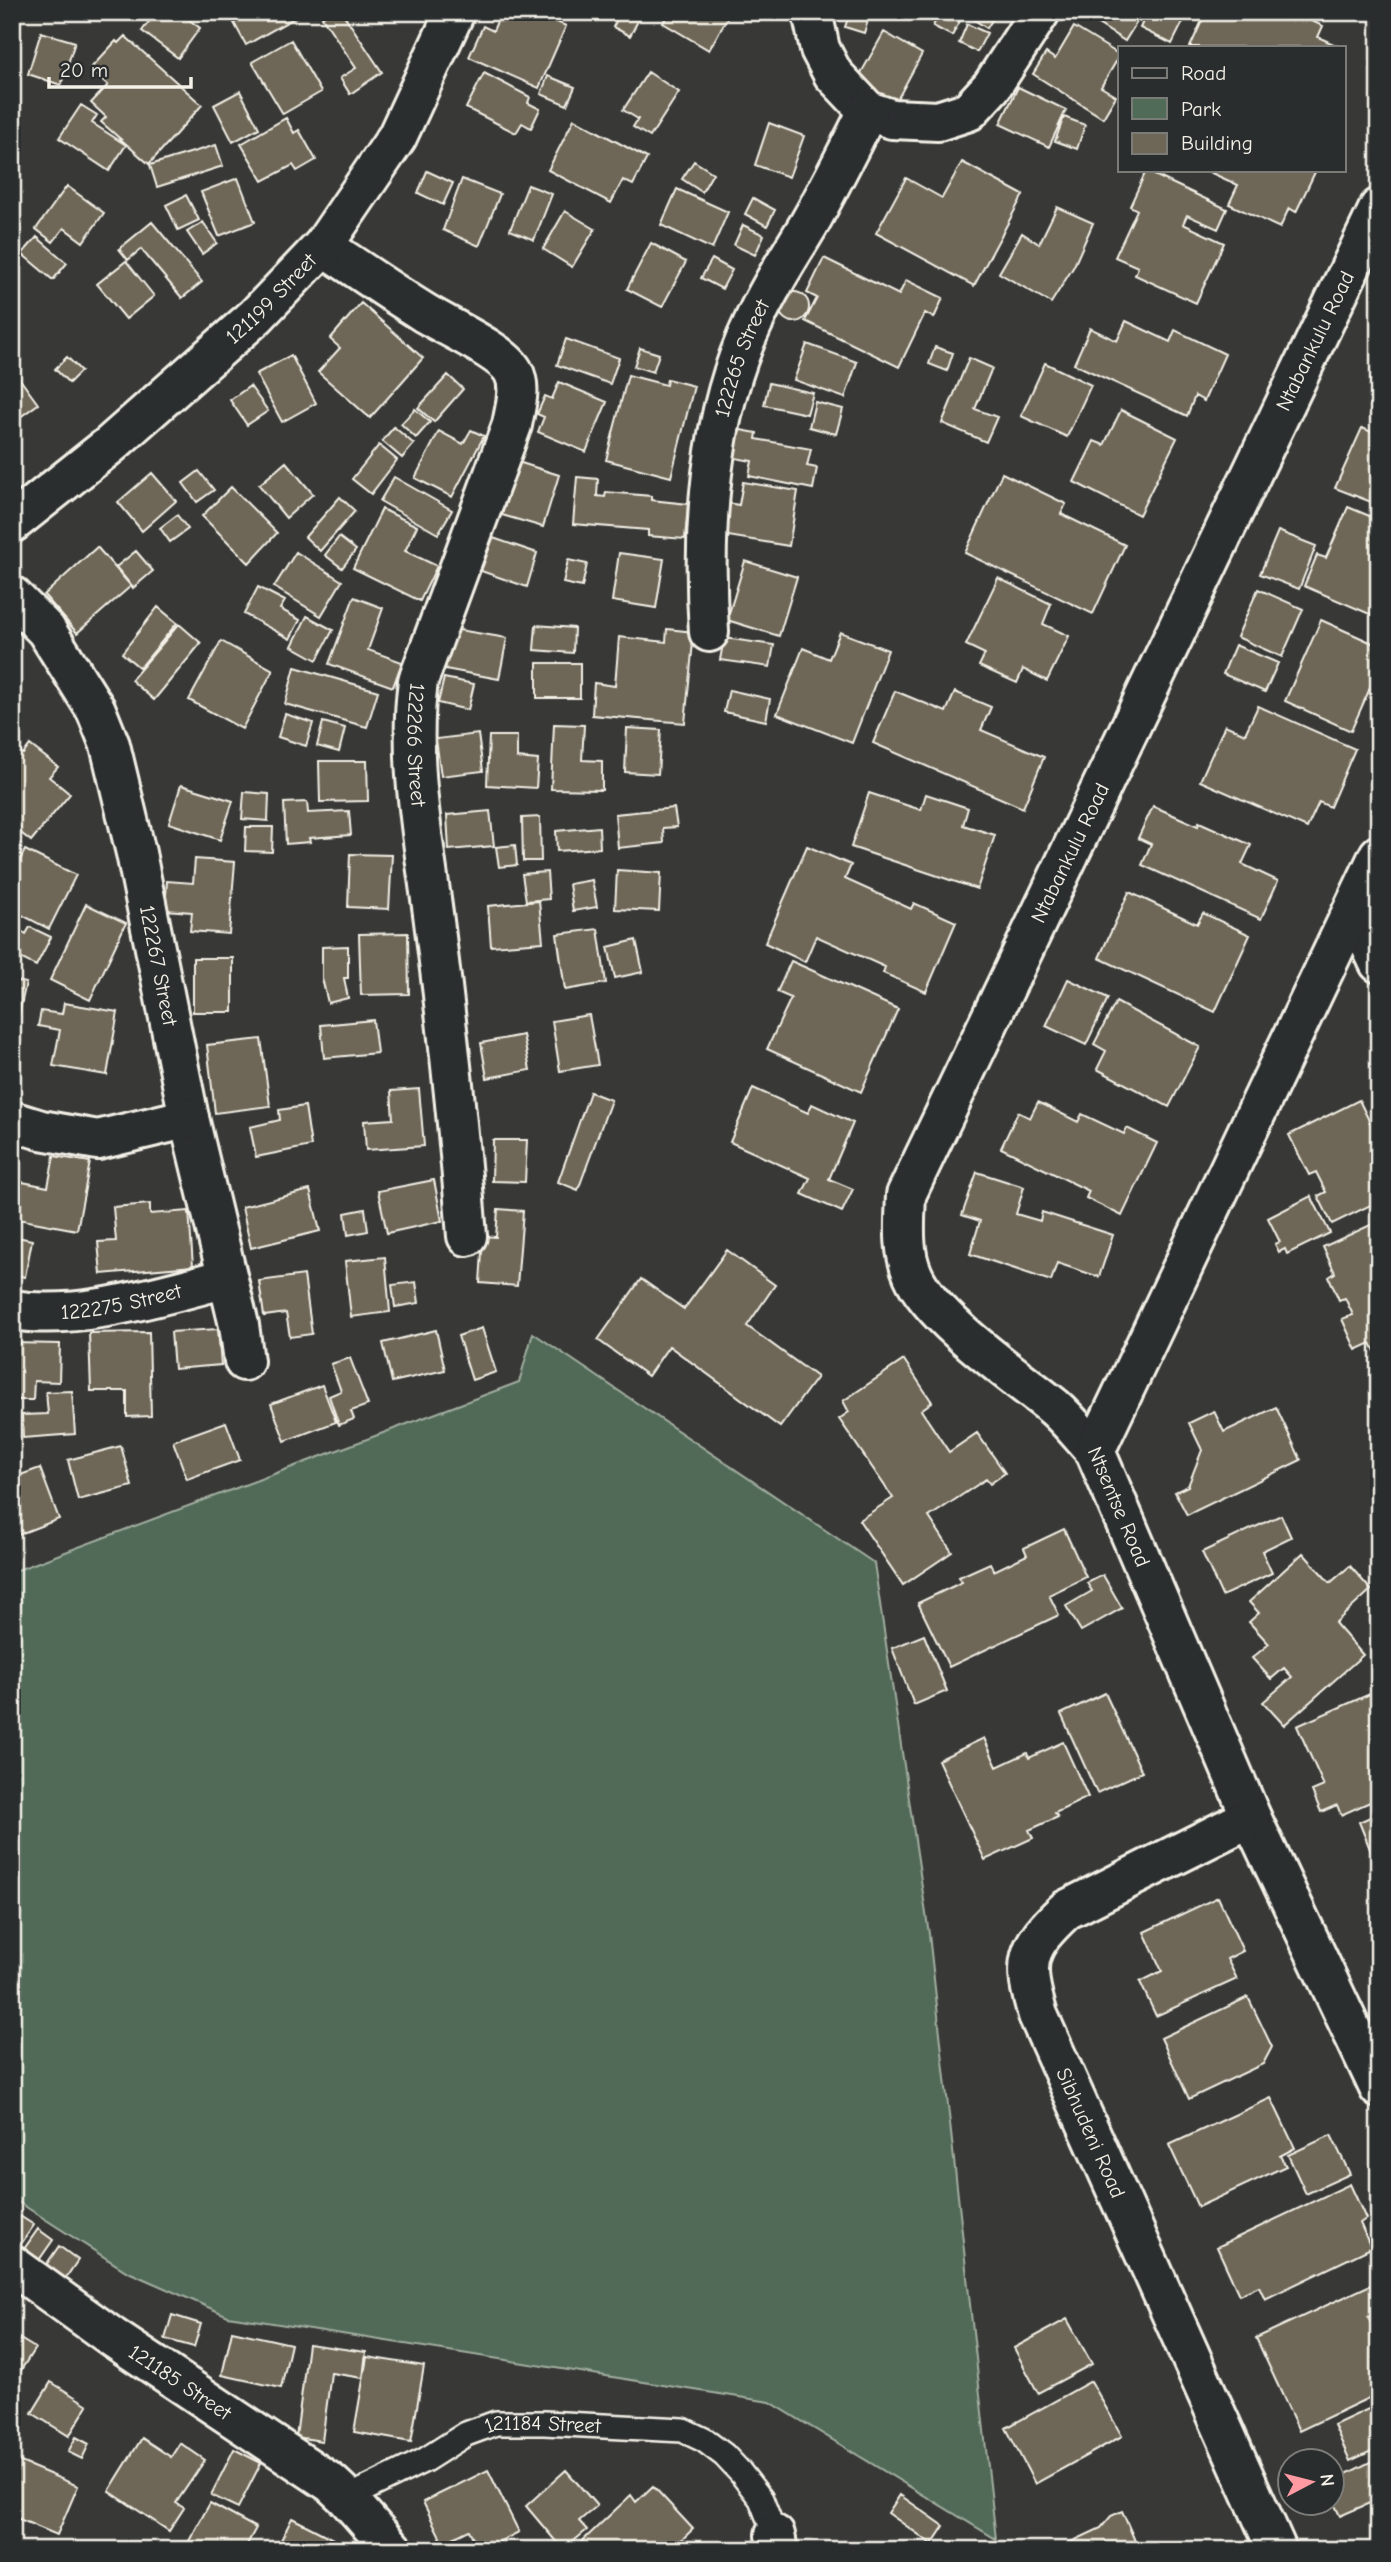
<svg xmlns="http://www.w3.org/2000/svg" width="1391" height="2562" viewBox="0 0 1391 2562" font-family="'Comic Neue',sans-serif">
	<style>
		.green { fill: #516b59; stroke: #a2aea0; stroke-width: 2 }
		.building { fill: #6e6656; stroke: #f4f1e8; stroke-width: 2 }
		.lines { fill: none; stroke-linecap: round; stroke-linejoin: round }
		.service-casing { stroke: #f4f1e8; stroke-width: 28 }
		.minor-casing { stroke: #f4f1e8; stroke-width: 44 }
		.service { stroke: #2a2d2e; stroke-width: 23 }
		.minor { stroke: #2a2d2e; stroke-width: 38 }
		.labels { text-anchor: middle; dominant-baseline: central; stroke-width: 5; stroke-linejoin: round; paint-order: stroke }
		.street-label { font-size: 21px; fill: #f4f1e8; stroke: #2a2d2e }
	</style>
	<rect width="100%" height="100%" fill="#383836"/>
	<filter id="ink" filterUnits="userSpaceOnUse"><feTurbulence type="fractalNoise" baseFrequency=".0143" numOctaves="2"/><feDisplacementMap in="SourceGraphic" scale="14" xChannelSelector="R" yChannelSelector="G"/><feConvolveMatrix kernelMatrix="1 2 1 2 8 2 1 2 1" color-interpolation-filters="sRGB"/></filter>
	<g filter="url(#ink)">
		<!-- green -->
		<path class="green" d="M533,1333L874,1563L929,1934L996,2539L770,2402L228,2316L126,2271L12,2198V1572L519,1382Z"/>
		<!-- building -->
		<path class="building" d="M156,12H179L200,28L178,58L142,31Z
			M253,12H302L303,13L246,45L234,23Z
			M329,12H342L382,72L350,94L340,78L356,68L322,17Z
			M501,12H534L566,26L539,88L469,57L483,26L493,31Z
			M621,12H632L640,17L630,36L613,27Z
			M669,12H729L730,13L709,50L663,23Z
			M850,12L870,14L864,33L845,27Z
			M940,12H954L962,17L952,36L933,26Z
			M962,12H997L987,28Z
			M1079,12H1143L1125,41Z
			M1147,12H1188L1172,44L1140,28Z
			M1206,12H1264L1272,16L1274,12H1292L1323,26L1318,37L1340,47H1190Z
			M967,24L987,33L977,52L959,43Z
			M1074,27L1120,55L1101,87L1116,96L1103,118L1033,74L1046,53L1055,59Z
			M41,32L75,42L61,85L28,74Z
			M884,32L922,54L896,102L857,80Z
			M125,36L202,105L149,164L101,122L106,117L91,103L108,85L90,69L116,41L118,43Z
			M291,40L321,92L283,114L252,62Z
			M648,72L679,92L650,137L633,127L638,119L623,110Z
			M484,73L530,97L528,103L540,109L531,128L522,123L516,133L466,108Z
			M548,76L575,87L567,105L541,94Z
			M1018,87L1066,110L1049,147L1000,124Z
			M240,91L259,128L233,142L214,105Z
			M81,105L97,115L92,123L126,145L109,171L59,138Z
			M1064,117L1085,125L1077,149L1055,141Z
			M286,118L294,133L299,130L316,160L297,171L293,165L263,181L241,144Z
			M574,119L647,158L633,185L623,180L611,203L548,170Z
			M769,123L804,136L789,177L755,165Z
			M216,145L223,166L157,187L150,165Z
			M694,161L713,173L702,192L682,179Z
			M962,162L1023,195L974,286L876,233L906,178L942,198Z
			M1205,170H1316L1296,212L1289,208L1280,228L1229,204L1238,185Z
			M427,171L453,183L443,205L418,193Z
			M1146,171L1227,209L1218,229L1187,215L1183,224L1224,243L1196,303L1135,275L1138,267L1115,257L1137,210L1130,206Z
			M238,178L255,222L219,236L201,192Z
			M462,179L500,194L479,246L443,230Z
			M528,185L552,194L534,240L510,230Z
			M67,186L104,213L83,242L64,228L53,242L36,229Z
			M677,189L728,212L712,249L661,225Z
			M186,195L199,220L178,230L166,205Z
			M753,198L775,210L767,226L745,214Z
			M1057,207L1093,223L1074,266L1051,303L999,273L1022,233L1039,244Z
			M565,211L595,229L572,267L543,249Z
			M152,222L202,282L182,298L141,249L128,260L119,249Z
			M203,222L217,243L202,254L187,232Z
			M743,225L764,235L755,255L734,245Z
			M37,237L67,263L53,280L22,254Z
			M651,243L686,262L662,307L627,289Z
			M824,258L899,295L906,280L943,298L934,318L925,313L899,367L805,321L817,298L807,293Z
			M712,259L732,270L722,289L701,278Z
			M126,261L154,296L126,319L97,284Z
			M779 307a15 15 0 1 1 30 0a15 15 0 1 1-30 0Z
			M361,303L423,358L370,418L318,372L340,348L330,339Z
			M1126,321L1170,342L1175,330L1225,354L1204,401L1195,396L1187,416L1074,364L1090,328L1117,341Z
			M566,339L619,358L610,384L557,365Z
			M807,344L857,362L845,398L794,380Z
			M935,347L953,353L947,371L929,364Z
			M640,348L659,354L653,372L634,366Z
			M291,355L316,403L282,422L256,374Z
			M67,357L81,371L69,383L55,369Z
			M969,358L992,368L975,409L997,417L986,442L942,423Z
			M1045,363L1091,385L1067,437L1021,416Z
			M14,371L38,404L12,423V372Z
			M448,375L463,389L434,422L418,408Z
			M628,375L666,385L667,379L694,386L671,477L606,460Z
			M559,382L607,402L586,452L538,432L544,417L537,414L545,396L552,399Z
			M769,383L813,393L807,414L764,405Z
			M250,386L268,411L247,425L230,400Z
			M815,402L843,409L836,434L809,427Z
			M415,409L430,422L416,438L401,424Z
			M1121,410L1177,438L1139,515L1074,482L1094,441L1104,445Z
			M394,427L414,444L402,458L382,441Z
			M1362,428L1379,435V505L1335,488Z
			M735,429L757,433L756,439L811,449L807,466L817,468L813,489L749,476L752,461L730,457Z
			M471,430L484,436L452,497L415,478L439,431L463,444Z
			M379,445L397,460L371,494L352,479Z
			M286,462L313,494L286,518L259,485Z
			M518,462L559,475L543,527L502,515Z
			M199,471L214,490L197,502L183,483Z
			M152,473L176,501L142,531L118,502Z
			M1002,473L1066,504L1061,514L1125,545L1093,614L965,553Z
			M394,477L452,510L438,534L380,501Z
			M577,477L598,479L597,496L605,497L606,492L651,496V500L688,504L685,539L648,536V530L573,524Z
			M743,482L798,491L789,546L722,535L727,503L739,505Z
			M231,487L277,533L249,563L202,516Z
			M340,497L355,511L320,551L305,537Z
			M1348,507L1379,520V618L1304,586L1317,555L1326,558Z
			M382,509L417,526L405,551L437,566L420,601L353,568Z
			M177,515L188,529L170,542L160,528Z
			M1278,531L1316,546L1299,589L1260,574Z
			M339,537L356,550L342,568L325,555Z
			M493,538L537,553L527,587L481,571Z
			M97,547L131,586L77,633L44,595Z
			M136,551L153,571L133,588L116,567Z
			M296,552L342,581L321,616L274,587Z
			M619,553L664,559L656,608L612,601Z
			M568,560L587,564L582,587L563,583Z
			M745,561L797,577L779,636L727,620Z
			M998,578L1051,604L1043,624L1069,636L1047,681L1023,669L1017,683L979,666L985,654L966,645Z
			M258,587L285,601L280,609L300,620L290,639L244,614Z
			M1258,589L1303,609L1282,657L1237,637Z
			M354,597L383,608L368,650L402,662L393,687L329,664Z
			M158,607L177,623L140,668L122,653Z
			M307,616L333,630L317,660L292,646Z
			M1321,620L1379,646V668L1351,731L1285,701Z
			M179,624L201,643L154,700L131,680Z
			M536,625L574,628L573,653L534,650Z
			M453,629L507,638L499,679L445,669Z
			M667,629L694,632L685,723L592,715L594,683L615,686L619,637L666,642Z
			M840,632L888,650L852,743L777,714L803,648L829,659Z
			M724,638L774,645L770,667L720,660Z
			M221,641L273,670L242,729L189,700Z
			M1235,645L1278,663L1265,692L1223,674Z
			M537,663H580V698H537Z
			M295,667L378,691L367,727L285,704Z
			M444,678L474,684L468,710L438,703Z
			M729,690L770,699L766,721L724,712Z
			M895,691L946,712L955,692L991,707L981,730L1044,757L1023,808L873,743Z
			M1258,706L1355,749L1330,807L1319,802L1307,828L1200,781L1225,725L1245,734Z
			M285,714L313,723L306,746L278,737Z
			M323,722L345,728L339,752L317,746Z
			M554,724L584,725L582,760L602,761V790L551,789Z
			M627,728L661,730L658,774L625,772Z
			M478,734L483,771L441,776L436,739Z
			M489,736H517V758L538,760L536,788L487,785Z
			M30,745L58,767L49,777L70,794L31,841L12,826V746L23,754Z
			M319,761H367L368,801L320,802Z
			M181,785L233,801L220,840L169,823Z
			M244,792L269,794L268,821L242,819Z
			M869,793L921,810L926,794L968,808L963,825L995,835L977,889L851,847Z
			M307,802L308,813L349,811L351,835L309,838L310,842L286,844L284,803Z
			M1153,806L1198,826L1199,822L1251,845L1242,864L1278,881L1261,919L1142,865L1151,844L1138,838Z
			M674,808L677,827L663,828L664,843L618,848L615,814Z
			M490,811L494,846L449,850L447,815Z
			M540,817L541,861H523L522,818Z
			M246,827H273L272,852L245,851Z
			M599,827L600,848L557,851L556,831Z
			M515,845L517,865L499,867L496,847Z
			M807,846L851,865L845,879L911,909L914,903L956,922L926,992L883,973L885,967L816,936L805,962L765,943Z
			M25,850L76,875L49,929L12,910V876Z
			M350,854L392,855L389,909L348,907Z
			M195,859L235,862L229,934L190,931L192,912L165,910L167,881L193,883Z
			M617,870L661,873L659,911L615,909Z
			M547,872L549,899L526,901L522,874Z
			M592,880L597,907L573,911L569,884Z
			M1129,892L1197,924L1203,913L1250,935L1215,1012L1099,958Z
			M539,901L543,942L491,946L488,906Z
			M86,904L126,923L90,1000L50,980Z
			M12,927L26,934L30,927L51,937L36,966L12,954Z
			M598,929L606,983L565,990L557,934Z
			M408,933L409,994L361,995L359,934Z
			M636,940L643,972L615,978L608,947Z
			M348,946V978H344L348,998L328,1003L322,978V947Z
			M193,958H233V1012H193Z
			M791,961L898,1009L861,1092L767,1049L791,998L777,992Z
			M1068,979L1108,998L1086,1045L1046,1026Z
			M12,980L26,983L18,1018L12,1016Z
			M1116,1002L1200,1047L1169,1107L1097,1069L1106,1051L1094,1044Z
			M64,1003L118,1012L107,1075L53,1066L60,1030L38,1026L41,1011L62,1014Z
			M589,1015L598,1065L560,1071L552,1021Z
			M373,1020L377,1053L324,1058L321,1025Z
			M523,1035L530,1070L487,1078L481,1043Z
			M261,1039L270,1106L215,1113L207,1045Z
			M753,1088L808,1113L812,1104L853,1123L829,1179L853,1189L842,1212L802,1194L810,1178L730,1142Z
			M419,1089L424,1146L366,1150L364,1121L393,1119L391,1091Z
			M590,1092L611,1100L578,1190L558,1182Z
			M1359,1100L1379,1141V1146L1370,1151L1379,1168V1201L1332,1224L1318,1196L1326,1192L1316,1172L1309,1175L1289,1135Z
			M1038,1102L1078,1122L1082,1114L1124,1134L1127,1128L1157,1143L1122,1216L1086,1198L1089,1191L1001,1148L1018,1112L1030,1118Z
			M305,1106L311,1146L256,1157L250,1127L280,1120L279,1110Z
			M493,1140H527L525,1182L492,1181Z
			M54,1156L90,1162L77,1230L12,1218V1180L48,1187Z
			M977,1172L1024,1187L1016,1214L1040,1221L1042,1212L1113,1235L1099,1277L1057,1263L1051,1281L970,1254L980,1221L962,1215Z
			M434,1180L442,1221L387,1233L378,1191Z
			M310,1190L320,1231L251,1248L242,1207Z
			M1311,1196L1330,1233L1287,1254L1285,1249L1279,1252L1275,1244L1280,1242L1268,1218Z
			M150,1204V1214L189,1211L193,1266L101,1274L98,1242L116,1241L113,1207Z
			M365,1209L368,1231L348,1235L345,1213Z
			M498,1209L523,1211L517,1286L480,1283L483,1236L496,1237Z
			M1379,1221V1359L1371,1343L1356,1350L1342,1319L1353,1315L1345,1298L1339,1300L1329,1277L1335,1273L1323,1247Z
			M12,1236L32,1240L25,1277L12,1274Z
			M727,1250L775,1285L747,1326L817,1377L780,1427L669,1346L648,1376L598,1340L641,1279L684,1309Z
			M385,1257L390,1312L351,1317L345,1261Z
			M304,1275L312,1334L290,1337L286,1313L264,1316L259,1281Z
			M416,1282L419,1303L395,1307L392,1285Z
			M482,1328L496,1372L472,1380L458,1336Z
			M218,1329L221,1365L174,1369L171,1332Z
			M436,1330L445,1370L392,1382L383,1343Z
			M149,1332L151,1416L127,1417V1391H91L89,1333Z
			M12,1343L60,1344L59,1382L34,1381L33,1400H12Z
			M350,1358L368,1405L351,1411L354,1419L339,1425L329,1396L341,1391L331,1364Z
			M904,1360L932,1402L921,1410L949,1452L977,1433L1005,1473L990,1484L986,1479L929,1517L952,1552L903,1585L859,1520L893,1498L839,1419L849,1412L843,1401Z
			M322,1385L336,1422L285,1441L271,1404Z
			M72,1391L75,1434L23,1438L22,1415L48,1414L46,1392Z
			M1276,1407L1301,1460L1187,1515L1175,1492L1188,1486L1202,1450L1189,1423L1214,1411L1224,1432Z
			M226,1422L240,1460L187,1479L173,1441Z
			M121,1446L132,1486L78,1500L68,1460Z
			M40,1468L59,1519L12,1537V1478Z
			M1281,1515L1291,1537L1262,1551L1272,1573L1222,1596L1202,1552Z
			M1064,1529L1086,1577L1049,1595L1059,1615L949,1667L918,1603L962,1582L959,1577L990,1563L994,1571L1027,1555L1024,1548Z
			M1303,1553L1330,1583L1350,1566L1371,1590L1335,1623L1363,1655L1284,1725L1263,1702L1292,1677L1284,1668L1271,1679L1252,1658L1269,1644L1249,1622L1259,1613L1249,1602Z
			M1103,1575L1122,1608L1081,1631L1066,1606L1092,1591L1087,1583Z
			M924,1635L947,1691L914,1705L892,1648Z
			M1379,1690V1798L1341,1815L1337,1805L1321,1812L1312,1791L1324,1786L1297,1726Z
			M1105,1693L1142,1772L1097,1793L1061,1714Z
			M984,1738L997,1767L1027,1753L1029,1758L1063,1742L1088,1797L1055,1813L1058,1817L1029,1830L1033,1838L985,1860L938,1760Z
			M1379,1813V1871L1359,1822Z
			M1218,1897L1243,1951L1227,1959L1237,1979L1156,2016L1140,1982L1162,1971L1144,1932Z
			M1248,1997L1272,2047L1263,2064L1189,2099L1161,2038Z
			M1271,2098L1295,2148L1280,2156L1286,2166L1198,2207L1169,2145Z
			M1331,2135L1350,2174L1306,2194L1288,2155Z
			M1350,2184L1366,2219L1360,2223L1371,2248L1265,2299L1259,2286L1239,2295L1217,2247Z
			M12,2211L34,2225L21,2244L12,2238Z
			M38,2229L53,2240L39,2260L24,2249Z
			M59,2246L78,2260L65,2279L46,2265Z
			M1379,2281V2312L1368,2317L1379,2340V2393L1299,2431L1256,2338Z
			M172,2315L201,2324L194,2347L165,2339Z
			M1067,2319L1092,2364L1038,2393L1014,2348Z
			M232,2331L291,2344L281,2388L222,2375Z
			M12,2334L35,2348L12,2384Z
			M308,2344L366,2352L363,2378L331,2373L322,2441L296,2437Z
			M367,2357L424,2366L411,2442L354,2432Z
			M1091,2381L1122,2436L1035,2484L1006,2428Z
			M51,2382L88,2405L69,2436L32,2413Z
			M1379,2404V2450L1378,2448L1350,2461L1334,2425Z
			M76,2437L89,2444L82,2459L68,2452Z
			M142,2438L171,2457L180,2443L205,2460L176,2503L184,2508L169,2531L109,2491Z
			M234,2449L261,2463L238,2508L211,2495Z
			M16,2460L78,2486L57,2535L12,2516V2467Z
			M1372,2461L1379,2475V2499L1340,2516L1332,2499V2481Z
			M488,2470L519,2532L482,2550H479L469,2530L443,2543L423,2502Z
			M566,2470L597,2506L579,2521L587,2530L563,2550L526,2506Z
			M653,2486L693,2529L671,2550L575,2548L631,2495L636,2502Z
			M900,2495L944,2526L932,2544L888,2513Z
			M210,2503L256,2528L244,2550H184Z
			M1122,2511L1139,2550H1054L1101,2528L1111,2516Z
			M292,2518L333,2539L328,2550H276Z"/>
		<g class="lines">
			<!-- service casing -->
			<g class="service-casing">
				<g id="service">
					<path id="s1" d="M347,2498L425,2460L466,2434L496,2423H544L683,2430L704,2440L724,2455L740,2472L761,2499L775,2535"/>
				</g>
			</g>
			<!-- minor casing -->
			<g class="minor-casing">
				<g id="minor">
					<path d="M812,12L820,49L833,74L868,111L892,119L938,121L969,111L992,86L1040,12"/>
					<path id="s2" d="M1379,208L906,1195C905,1222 902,1251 913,1275C932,1319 1016,1376 1054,1407C1069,1420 1081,1436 1095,1451L1251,1817L1379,2088"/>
					<path id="s3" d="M323,246C356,268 389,291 423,312C445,326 502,351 513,371C522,387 515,408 512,425L418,681C407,763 425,848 435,929C448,1032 459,1134 467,1236"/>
					<path id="s4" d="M12,523L110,445L256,316L323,246L397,137L455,12"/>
					<path id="s5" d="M12,596L46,630L96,710L110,745L136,853L189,1118L239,1325L244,1361"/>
					<path id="s6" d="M709,632C702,531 709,414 754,321C769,287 790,256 809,224C830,187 849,149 868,111"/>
					<path d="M1354,910L1379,963"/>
					<path d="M12,1121L41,1130L98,1140L189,1118"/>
					<path id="s7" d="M12,1310C81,1321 160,1295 227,1278"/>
					<path d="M1095,1451L1379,855"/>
					<path id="s8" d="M1251,1817L1066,1910C1025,1948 1022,1962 1038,2015L1277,2550"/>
					<path id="s9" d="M12,2265L112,2337L331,2483L347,2498L393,2550"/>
					<path d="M775,2535L778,2550"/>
				</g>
			</g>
			<!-- service -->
			<use href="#service" class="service"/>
			<!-- minor -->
			<use href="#minor" class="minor"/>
		</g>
	</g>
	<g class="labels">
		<!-- street labels -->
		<g class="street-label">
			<text stroke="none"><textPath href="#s4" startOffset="343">121199 Street</textPath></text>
			<text transform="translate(1315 341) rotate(-64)">Ntabankulu Road</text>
			<text stroke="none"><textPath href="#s6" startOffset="278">122265 Street</textPath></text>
			<text stroke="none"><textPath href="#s3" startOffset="620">122266 Street</textPath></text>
			<text transform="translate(1070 853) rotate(-64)">Ntabankulu Road</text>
			<text stroke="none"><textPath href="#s5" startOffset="406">122267 Street</textPath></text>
			<text stroke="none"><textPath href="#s7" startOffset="110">122275 Street</textPath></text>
			<text stroke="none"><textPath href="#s2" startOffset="1491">Ntsentse Road</textPath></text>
			<text stroke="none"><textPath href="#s8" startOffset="455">Sibhudeni Road</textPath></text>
			<text stroke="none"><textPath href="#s9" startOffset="205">121185 Street</textPath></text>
			<text stroke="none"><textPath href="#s1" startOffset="214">121184 Street</textPath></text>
		</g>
	</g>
	<!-- margin -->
	<rect width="1391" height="2562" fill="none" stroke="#2a2d2e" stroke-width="42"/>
	<rect x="21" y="21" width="1349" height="2520" fill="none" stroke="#f4f1e8" stroke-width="2.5" filter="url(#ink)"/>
	<!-- legend -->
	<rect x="1118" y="46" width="228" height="126" fill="#2a2d2e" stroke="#7b7b78" stroke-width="2"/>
	<rect x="1132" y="68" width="35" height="10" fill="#2a2d2e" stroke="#7b7b78" stroke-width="2"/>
	<text x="1181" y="80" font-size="21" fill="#f4f1e8">Road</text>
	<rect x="1132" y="98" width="35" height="21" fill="#516b59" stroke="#7b7b78" stroke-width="2"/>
	<text x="1181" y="116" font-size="21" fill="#f4f1e8">Park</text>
	<rect x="1132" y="133" width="35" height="21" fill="#6e6656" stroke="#7b7b78" stroke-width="2"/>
	<text x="1181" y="150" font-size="21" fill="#f4f1e8">Building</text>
	<!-- north arrow -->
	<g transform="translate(1311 2482) rotate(83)"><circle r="33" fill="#2a2d2e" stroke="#7b7b78" stroke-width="2"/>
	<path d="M0-5L12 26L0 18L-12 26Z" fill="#ff9aa2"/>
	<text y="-10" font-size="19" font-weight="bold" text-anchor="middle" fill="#f4f1e8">N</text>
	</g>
	<!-- scale -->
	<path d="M49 77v10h142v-10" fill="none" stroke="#f4f1e8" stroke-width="3.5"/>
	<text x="60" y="77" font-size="21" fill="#f4f1e8" stroke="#2a2d2e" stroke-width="5" paint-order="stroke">20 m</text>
</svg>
